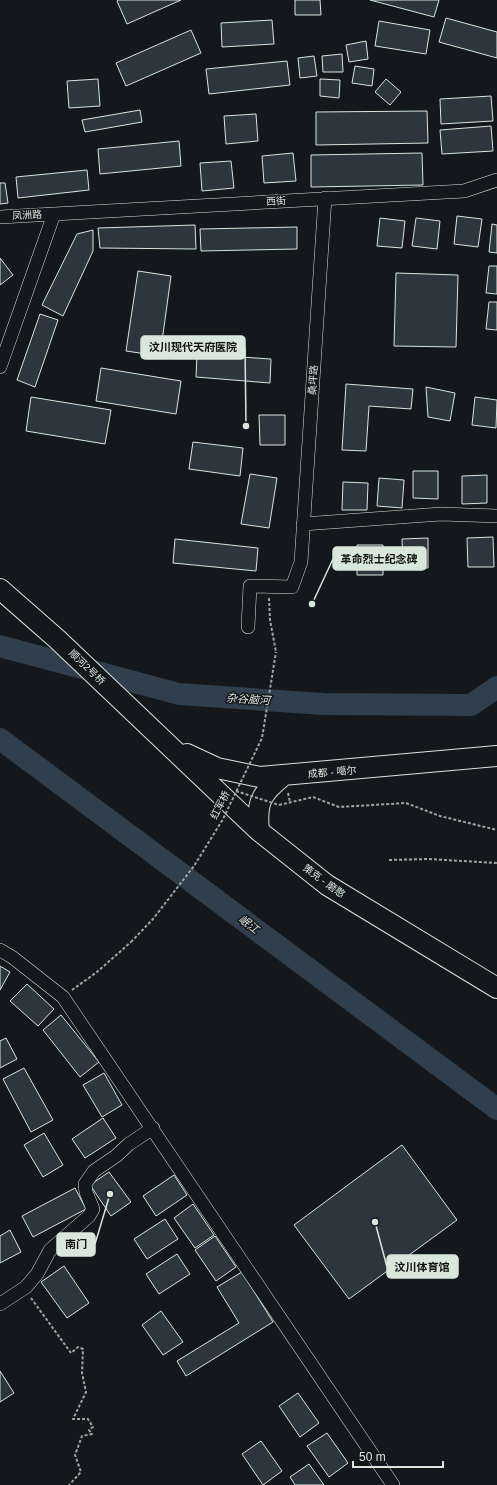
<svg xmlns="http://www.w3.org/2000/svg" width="497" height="1485" viewBox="0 0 497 1485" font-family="Helvetica,'Noto Sans SC',sans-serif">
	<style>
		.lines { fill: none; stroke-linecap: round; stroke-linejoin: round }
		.river { stroke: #2f3f4d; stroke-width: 22 }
		.building { fill: #2c363c; stroke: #d8e6dc }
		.minor-casing { stroke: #d8e6dc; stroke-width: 14 }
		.highway-casing { stroke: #d8e6dc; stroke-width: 22 }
		.path { stroke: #9da8a2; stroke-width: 2; stroke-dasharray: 3 2; stroke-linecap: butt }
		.minor { stroke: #14181c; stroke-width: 13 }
		.highway { stroke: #14181c; stroke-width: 20 }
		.path-bridge { stroke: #9da8a2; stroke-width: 2; stroke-dasharray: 3 2; stroke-linecap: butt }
		.labels { text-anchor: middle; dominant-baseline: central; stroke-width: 3; stroke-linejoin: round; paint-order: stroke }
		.street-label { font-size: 10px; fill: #d8e6dc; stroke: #14181c }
		.water-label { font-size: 11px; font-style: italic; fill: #d8e6dc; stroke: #14181c }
		.leader { fill: none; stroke: #d8e6dc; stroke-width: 1.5 }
		.callout-dot { fill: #d8e6dc; stroke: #14181c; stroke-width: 1.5 }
		.callout { fill: #d8e6dc; stroke: #d8e6dc; stroke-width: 1.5 }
		.callout-label { font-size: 11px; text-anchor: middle; font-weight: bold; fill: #111 }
	</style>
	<rect width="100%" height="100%" fill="#14181c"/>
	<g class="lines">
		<!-- river -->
		<path class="river" d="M0,646L179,694L323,704L471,705L497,687
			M0,739L497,1109"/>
	</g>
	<!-- building -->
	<path class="building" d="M118,0H181L127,24L117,1Z
		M295,0H320L321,15H295Z
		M370,0H439L434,17Z
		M446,18L497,32V58L439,42Z
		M272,20L274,44L222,47L221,23Z
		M379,21L430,30L426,54L375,46Z
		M191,30L201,53L126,86L116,63Z
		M366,41L368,59L349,62L346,45Z
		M342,54L343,72H323L322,56Z
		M314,56L317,76L300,78L298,58Z
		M287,61L290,85L209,94L206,69Z
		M355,66L374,69L372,86L352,83Z
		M98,79L100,106L69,108L67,81Z
		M320,79L340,80L339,98L320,96Z
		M386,79L401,92L390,105L375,92Z
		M491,96L493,121L441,124L440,99Z
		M140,110L142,122L85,132L82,120Z
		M427,111L428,143L316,145V112Z
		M256,114L258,141L226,144L224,116Z
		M491,126L493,151L442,154L440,130Z
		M179,141L181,166L100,174L98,149Z
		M293,153L296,181L264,183L262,156Z
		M422,153L423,185L311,187V155Z
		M231,161L234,188L202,191L200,163Z
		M87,170L89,190L18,198L16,177Z
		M0,183H5L8,203L0,204Z
		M457,216L482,219L478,247L454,244Z
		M380,218L405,221L402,248L377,246Z
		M416,218L440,221L437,249L412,246Z
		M492,224L497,225V253L489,252Z
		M195,225L196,249L100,248L98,228Z
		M297,227V249L201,251L200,229Z
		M93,230V251L63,316L42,305L77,234Z
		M0,258L13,275L0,285Z
		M489,266H497V294L486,293Z
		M138,271L171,276L160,356L126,351Z
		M396,273L458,275L456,347L394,346Z
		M489,302H497V330L486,329Z
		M40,314L58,320L35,387L17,380Z
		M197,354L271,359L270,383L196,377Z
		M101,368L181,381L176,414L96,401Z
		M346,384L413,389L411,409L369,406L366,451L342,450Z
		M426,387L455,393L450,421L428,417Z
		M31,397L111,410L105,444L26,431Z
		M475,397L497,400L496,428L472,425Z
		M259,415H285V445H260Z
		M193,442L243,448L240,476L189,469Z
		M413,471H438V499L413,498Z
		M250,474L277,478L269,528L241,524Z
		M487,475V503L462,504V476Z
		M379,478L404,480L402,508L377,506Z
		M343,482L368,483L367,510H342Z
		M493,537L494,567H468L467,538Z
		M428,538V568H403L402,539Z
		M175,539L258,548L256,571L173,563Z
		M357,545H383V575H357Z
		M0,966L10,972L0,990Z
		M27,984L54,1009L38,1026L10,1001Z
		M61,1015L99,1062L80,1077L43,1030Z
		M6,1038L17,1059L0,1068V1041Z
		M24,1068L53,1120L31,1132L3,1079Z
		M104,1073L122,1105L102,1117L83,1085Z
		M103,1118L116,1138L85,1158L72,1139Z
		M44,1133L63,1165L43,1177L24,1145Z
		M402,1145L457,1220L349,1299L294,1225Z
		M109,1172L131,1202L111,1216L90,1185Z
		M174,1175L187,1195L156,1216L143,1196Z
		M75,1188L86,1209L33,1237L22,1216Z
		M193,1204L214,1235L195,1248L174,1218Z
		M165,1219L178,1239L147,1259L134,1239Z
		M10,1230L21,1252L0,1263V1236Z
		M215,1236L236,1267L216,1281L195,1250Z
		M177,1254L190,1274L159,1294L146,1274Z
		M64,1266L89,1303L67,1318L41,1282Z
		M242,1272L273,1322L186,1376L177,1361L239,1323L217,1287Z
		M161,1311L183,1342L163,1355L142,1325Z
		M0,1371L14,1393L0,1402Z
		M298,1393L319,1423L300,1437L279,1406Z
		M327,1433L348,1463L329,1477L307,1446Z
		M261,1441L282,1471L263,1485L242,1454Z
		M309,1464L324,1485H295L290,1477Z"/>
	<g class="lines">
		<!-- minor casing -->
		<g class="minor-casing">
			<path id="minor" d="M0,217L464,191L497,180
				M0,367L54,214
				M303,524L441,514L497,516
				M248,627L250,586L292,587L301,562L325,198
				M0,950L12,957L63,997L393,1485
				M0,1304L26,1287L37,1274L50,1250L89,1216L93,1209L86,1192L85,1184L94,1171L116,1156L129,1144L153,1128"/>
		</g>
		<!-- highway casing -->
		<g class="highway-casing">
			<path id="highway" d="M0,589L57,639L259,831L327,885L497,988
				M187,754L217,768L260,777L497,756
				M259,831C256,803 261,793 283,776"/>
		</g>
		<!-- path -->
		<path class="path" d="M269,598L270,620L276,652
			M288,793L290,802
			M279,805L313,797L339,807L406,803L440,816L497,830
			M389,860L428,859L497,863
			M72,990L97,972L131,942
			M31,1298L71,1353L78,1347L83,1349L82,1373L86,1392L73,1419H88L93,1427L89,1430L92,1434L82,1436L75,1455L81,1472L69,1485"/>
		<!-- minor -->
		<use href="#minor" class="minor"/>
		<!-- highway -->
		<use href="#highway" class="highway"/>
		<!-- path-bridge -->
		<path class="path-bridge" d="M236,791L279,805
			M131,942L153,919L194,866L223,819L262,738L276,652"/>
	</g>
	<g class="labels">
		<!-- street labels -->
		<g class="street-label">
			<text transform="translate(276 201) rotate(-3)">西街</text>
			<text transform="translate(27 215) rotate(-3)">凤洲路</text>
			<text transform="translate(313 380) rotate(-86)">桑坪路</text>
			<text transform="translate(87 667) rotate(44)">顺河2号桥</text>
			<text transform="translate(332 772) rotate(-5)">成都 - 噶尔</text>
			<text transform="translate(220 805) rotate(-63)">红军桥</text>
			<text transform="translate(324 881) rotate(36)">策克 - 磨憨</text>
		</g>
		<!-- water labels -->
		<g class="water-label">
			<text transform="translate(248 699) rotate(4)">杂谷脑河</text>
			<text transform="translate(249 924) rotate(37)">岷江</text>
		</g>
	</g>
	<!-- callouts -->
	<path class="leader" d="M246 426L245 347M312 604L333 559M110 1194L95 1244M375 1222L387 1267"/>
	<g class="callout-dot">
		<circle cx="246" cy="426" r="4"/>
		<circle cx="312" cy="604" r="4"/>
		<circle cx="110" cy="1194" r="4"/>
		<circle cx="375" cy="1222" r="4"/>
	</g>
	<g class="callout">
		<rect x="141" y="336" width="104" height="23" rx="4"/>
		<rect x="333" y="547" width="93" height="23" rx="4"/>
		<rect x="57" y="1233" width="38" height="23" rx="4"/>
		<rect x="387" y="1255" width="71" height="23" rx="4"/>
	</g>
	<g class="callout-label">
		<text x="193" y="351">汶川现代天府医院</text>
		<text x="379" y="563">革命烈士纪念碑</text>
		<text x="76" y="1248">南门</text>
		<text x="422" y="1271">汶川体育馆</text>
	</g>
	<!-- scale -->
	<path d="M353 1461v6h90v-6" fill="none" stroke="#d8e6dc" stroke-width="2"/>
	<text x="359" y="1461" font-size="12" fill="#d8e6dc" stroke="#14181c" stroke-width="3" paint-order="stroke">50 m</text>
</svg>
